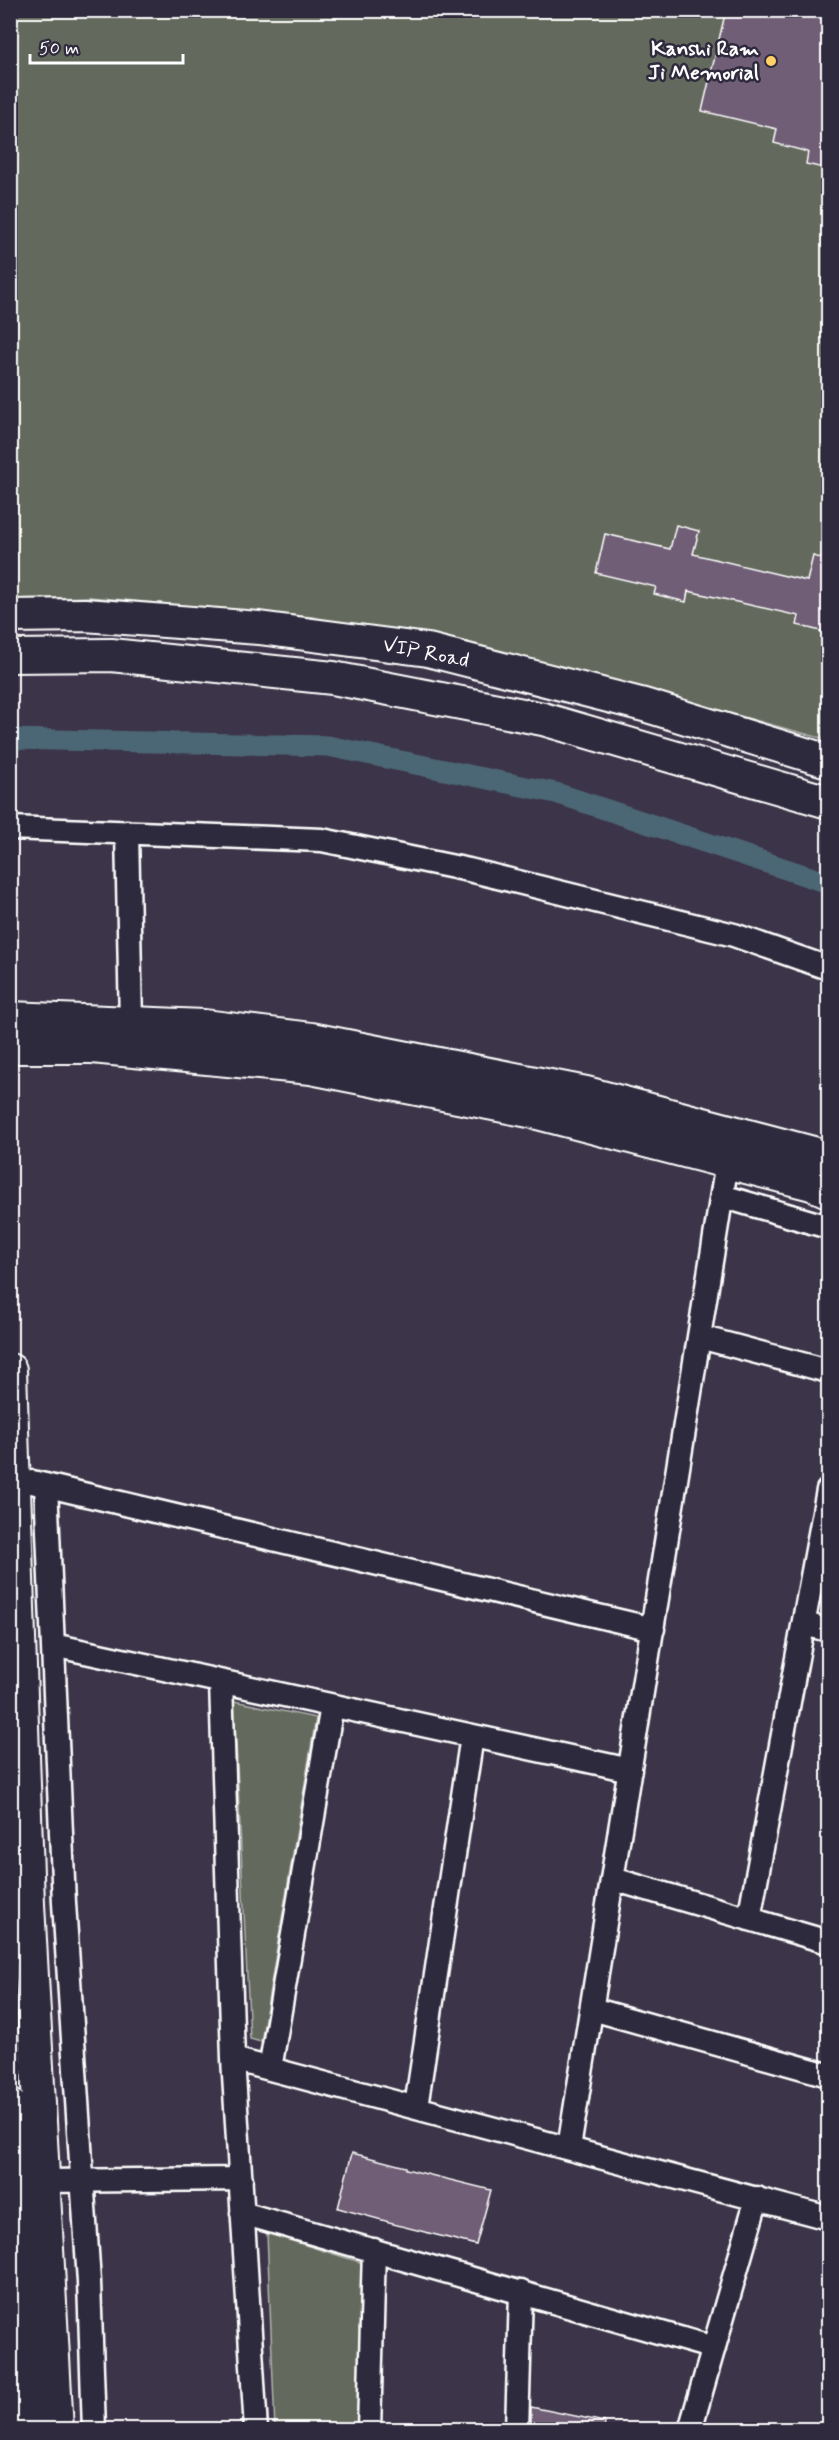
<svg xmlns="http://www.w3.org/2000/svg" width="839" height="2440" viewBox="0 0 839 2440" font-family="Mynerve,sans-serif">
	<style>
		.green { fill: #63695c; stroke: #b1b4ae; stroke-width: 1.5 }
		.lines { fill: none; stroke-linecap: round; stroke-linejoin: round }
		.canal { stroke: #4c6674; stroke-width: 21 }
		.building { fill: #705d76; stroke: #fff; stroke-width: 1.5 }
		.street-casing { stroke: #fff; stroke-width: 27 }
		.secondary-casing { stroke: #fff; stroke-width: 36 }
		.street { stroke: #2f2a3d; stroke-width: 22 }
		.secondary { stroke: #2f2a3d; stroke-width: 32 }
		.poi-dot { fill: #ffd166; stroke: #2f2a3d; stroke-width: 2 }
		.labels { text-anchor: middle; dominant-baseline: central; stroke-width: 5; stroke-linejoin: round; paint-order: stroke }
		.poi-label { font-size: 21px; font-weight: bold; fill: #fff; stroke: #2f2a3d; text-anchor: end }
		.street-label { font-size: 21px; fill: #fff; stroke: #2f2a3d }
	</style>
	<rect width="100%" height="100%" fill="#3c3448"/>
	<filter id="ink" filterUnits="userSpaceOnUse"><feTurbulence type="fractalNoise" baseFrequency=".0167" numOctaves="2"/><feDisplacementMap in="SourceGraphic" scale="12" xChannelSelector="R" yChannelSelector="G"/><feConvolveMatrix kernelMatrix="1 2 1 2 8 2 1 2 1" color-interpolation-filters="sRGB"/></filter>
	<g filter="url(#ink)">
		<!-- green -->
		<path class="green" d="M10,11H828V740L552,665L312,617L90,597L11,599Z
			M234,1701L316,1718L261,2042L250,2039Z
			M267,2233L363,2263L358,2429H275Z"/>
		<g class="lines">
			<!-- canal -->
			<path class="canal" d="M10,739L328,746L556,793L828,883"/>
		</g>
		<!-- building -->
		<path class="building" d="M726,10H828V169L806,164L808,152L774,143L777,129L702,111Z
			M676,525L699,531L693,554L807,581L813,556L828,560V633L797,625L799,616L688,591L686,602L654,594L656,587L596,573L605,534L670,549Z
			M352,2153L406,2167V2169L491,2190L476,2245L393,2224V2223L338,2208Z
			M531,2407L605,2422L604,2430H531Z"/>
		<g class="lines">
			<!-- street casing -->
			<g class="street-casing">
				<path id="street" d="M10,828L322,840L469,870L734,935L828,968
					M127,832L131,1023
					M722,1196L828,1227
					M700,1337L828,1371
					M32,1482L653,1629
					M46,1485L64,1903L89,2282L94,2430
					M804,1624L828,1630
					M53,1645L630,1770
					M221,1682L233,2059L256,2430
					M613,1879L828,1942
					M749,1919L828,1490
					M592,2009L828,2075
					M233,2059L828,2218
					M270,2069L332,1706
					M416,2107L472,1736
					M569,2148L727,1162
					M32,2190L43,2181L241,2179
					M242,2213L714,2348
					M369,2430L374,2250
					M517,2430L521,2292
					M690,2430L757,2198"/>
			</g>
			<!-- secondary casing -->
			<g class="secondary-casing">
				<path id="secondary" d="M10,616L85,615L259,628L428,650L644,705L828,761
					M10,656L111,655L333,678L543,719L828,802
					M10,1018L204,1026L311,1039L586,1093L828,1157
					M10,1047H92L311,1068L534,1112L812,1184L828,1191
					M10,1370L28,1904L57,2430
					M10,2105L26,2430"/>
			</g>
			<!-- street -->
			<use href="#street" class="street"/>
			<!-- secondary -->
			<use href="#secondary" class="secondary"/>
		</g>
	</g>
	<!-- markers -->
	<circle class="poi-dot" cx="771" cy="61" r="6"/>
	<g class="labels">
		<!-- poi labels -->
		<g class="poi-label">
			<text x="759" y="49">Kanshi Ram<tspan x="759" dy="24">Ji Memorial</tspan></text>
		</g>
		<!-- street labels -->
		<g class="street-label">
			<text transform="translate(426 653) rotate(11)">VIP Road</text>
		</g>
	</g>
	<!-- margin -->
	<rect width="839" height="2440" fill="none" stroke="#2f2a3d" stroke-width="36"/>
	<rect x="18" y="18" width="803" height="2404" fill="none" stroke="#fff" stroke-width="2" filter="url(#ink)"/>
	<!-- scale -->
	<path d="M30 54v9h153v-9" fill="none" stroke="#ffffff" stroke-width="3"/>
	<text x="39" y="54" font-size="18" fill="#ffffff" stroke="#2f2a3d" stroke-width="4.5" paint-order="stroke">50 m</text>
</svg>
